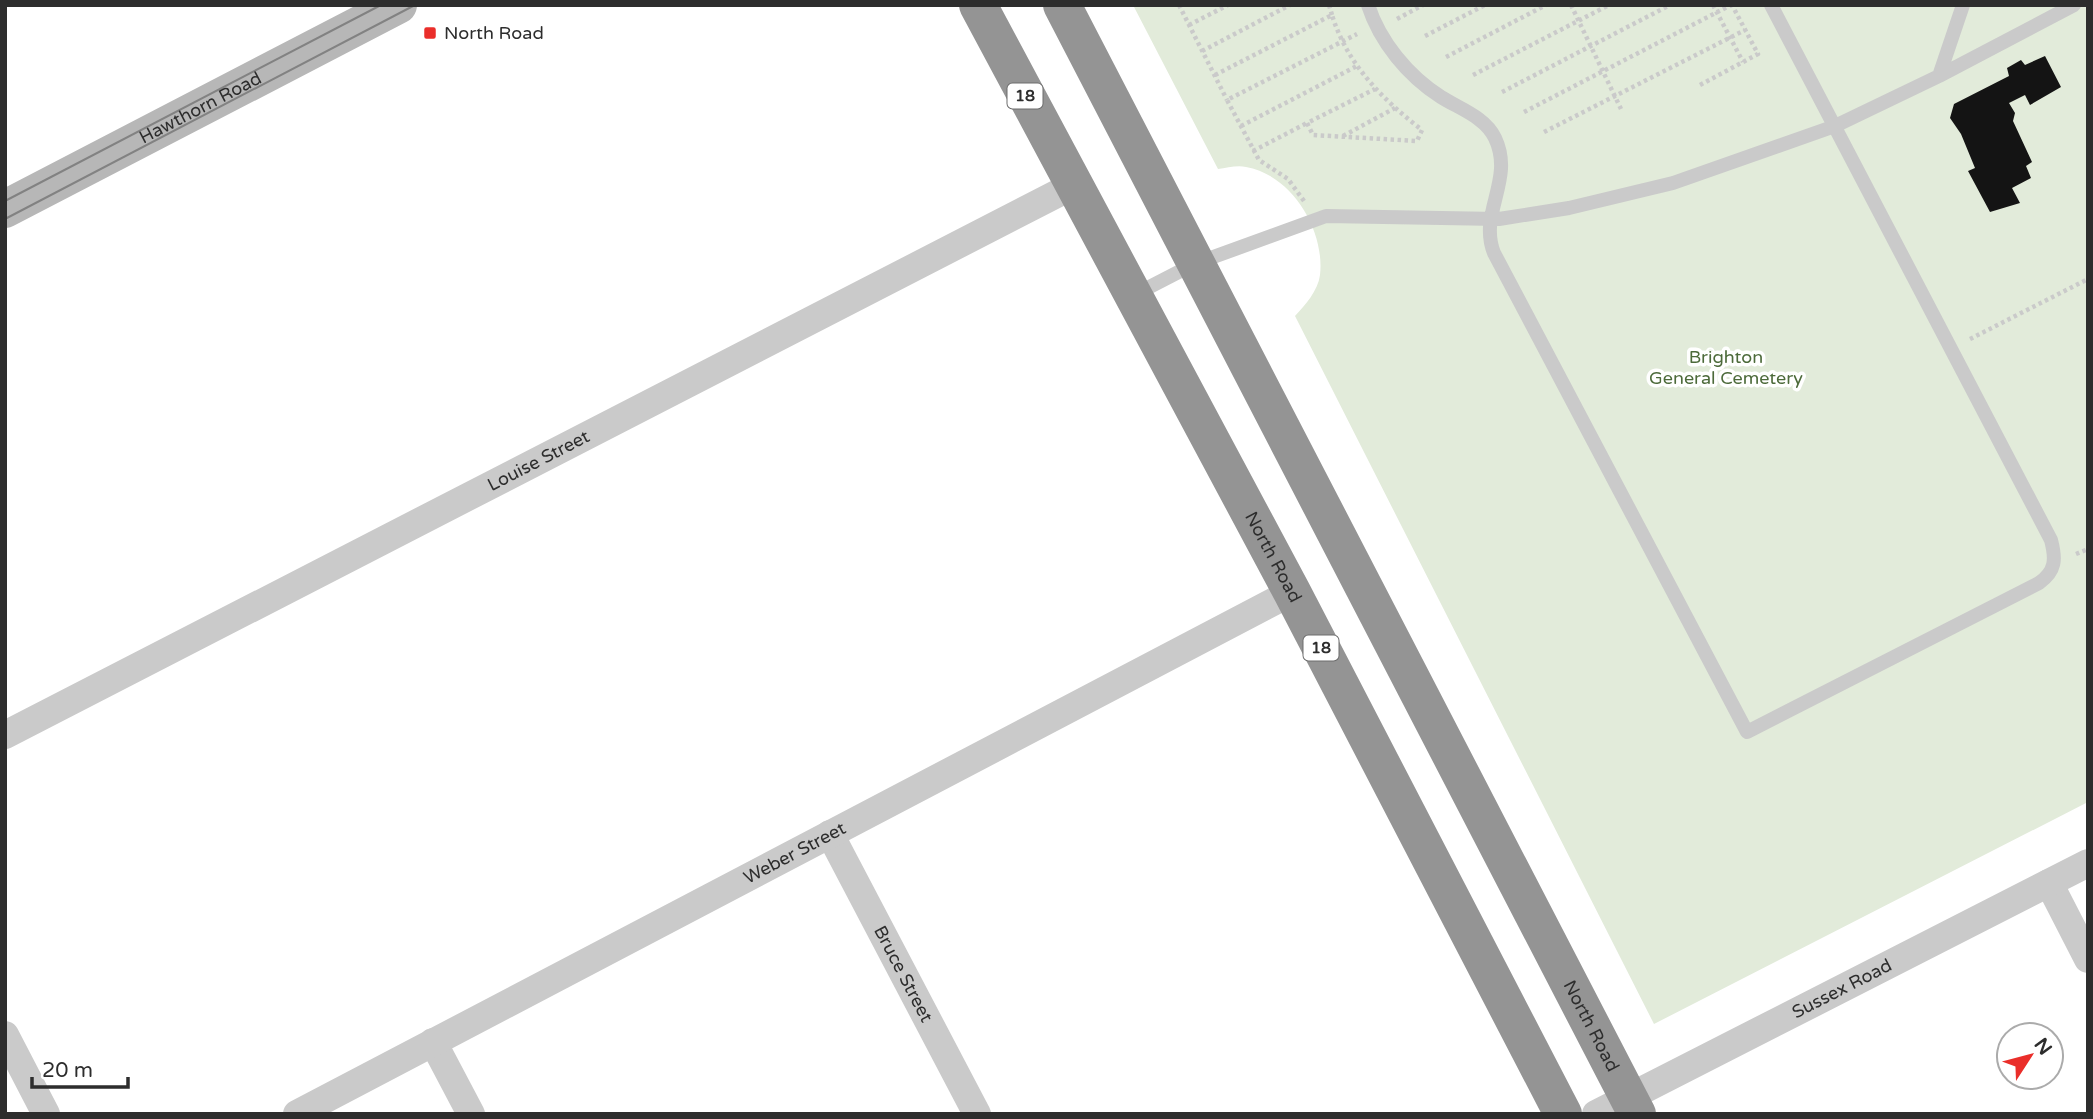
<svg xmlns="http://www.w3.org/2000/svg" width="2093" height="1119" viewBox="0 0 2093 1119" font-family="'Varela Round',sans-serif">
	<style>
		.green { fill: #e2ebda }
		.building { fill: #141414 }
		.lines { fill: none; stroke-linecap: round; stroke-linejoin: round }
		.path { stroke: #cacaca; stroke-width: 4.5; stroke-dasharray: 3.5 3.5; stroke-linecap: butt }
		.lane { stroke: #cacaca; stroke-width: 14 }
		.street { stroke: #cacaca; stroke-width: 28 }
		.secondary { stroke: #b7b7b7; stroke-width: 38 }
		.highway { stroke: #949494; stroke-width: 38 }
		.tram { stroke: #828282; stroke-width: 2 }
		.poi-dot { fill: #ea2e2a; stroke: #fff; stroke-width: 2.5 }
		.labels { text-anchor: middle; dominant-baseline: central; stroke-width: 7; stroke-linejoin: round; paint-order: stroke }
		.shield { fill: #fff; stroke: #6c6c6c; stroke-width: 2 }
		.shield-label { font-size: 16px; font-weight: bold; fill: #2d2d2d }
		.poi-label { font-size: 18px; fill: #2d2d2d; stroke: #fff; text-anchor: start }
		.street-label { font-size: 18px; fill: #2d2d2d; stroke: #fff }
		.park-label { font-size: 18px; fill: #4c6a3a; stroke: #fff }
	</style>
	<rect width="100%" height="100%" fill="#fff"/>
	<!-- green -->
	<path class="green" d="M1133,5H2088V802L1654,1024L1295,316C1305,305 1318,291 1320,275C1325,230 1292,175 1246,167C1237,165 1227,168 1218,169Z"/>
	<!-- building -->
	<path class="building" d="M2045,56L2061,87L2030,105L2025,95L2009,103L2015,113L2013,121L2032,162L2026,166L2031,178L2012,188L2020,203L1990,212L1968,171L1975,168L1961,134L1950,118L1954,104L2009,76L2007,68L2021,60L2025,65Z"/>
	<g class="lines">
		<!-- path -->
		<path class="path" d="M1179,5L1227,100
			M1329,5L1332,15
			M1571,5L1621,109
			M1713,5L1743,62
			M1397,19L1423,5
			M1189,25L1228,5
			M1425,36L1485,5
			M1202,51L1290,5
			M1446,57L1546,5
			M1215,75L1332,15C1347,64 1382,99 1422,130L1417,141L1313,135L1307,123L1375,89
			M1473,75L1609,5
			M1700,85L1758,54L1732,5
			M1502,92L1670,5
			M1524,112L1731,5
			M1241,126L1357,66
			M1544,132L1745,30
			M1343,136L1395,108
			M1253,151L1307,123
			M1304,201L1288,179L1259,160L1227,100L1357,34
			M1970,339L2088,279
			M2076,554L2088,549"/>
		<!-- lane -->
		<path class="lane" d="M1368,5C1380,42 1408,76 1441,97C1460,109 1485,117 1495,138C1515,180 1478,213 1494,253L1747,732L2039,583C2056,571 2056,559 2051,540L1771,5
			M1939,76L1963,5
			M1134,295L1194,264L1326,216L1499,219L1569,208L1673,183L1835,126L1939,76L2074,5"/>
		<!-- street -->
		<g class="street">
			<path id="s1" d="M5,735L1072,186"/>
			<path id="s2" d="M830,834L977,1114"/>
			<path d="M2049,883L2088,959"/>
			<path d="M5,1035L46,1114"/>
			<path d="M433,1042L471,1114"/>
			<path id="s3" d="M297,1114L1292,592"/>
			<path id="s4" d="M1596,1114L2088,863"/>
		</g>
		<!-- secondary -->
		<path class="secondary" id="s5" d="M5,209L398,5"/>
		<!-- highway -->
		<g class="highway">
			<path id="s6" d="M978,5L1292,592L1563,1114"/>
			<path id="s7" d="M1062,5L1637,1114"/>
		</g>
		<!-- tram -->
		<path class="tram" d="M5,201L381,5
			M5,219L415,5"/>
	</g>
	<!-- markers -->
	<rect class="poi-dot" x="423" y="26" width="14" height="14" rx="3.5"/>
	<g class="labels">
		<!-- shield labels -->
		<g class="shield">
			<rect x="1007.5" y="83.5" width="35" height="25" rx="5"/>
			<rect x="1303.5" y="635.5" width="35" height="25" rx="5"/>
		</g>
		<g class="shield-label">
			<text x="1025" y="96">18</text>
			<text x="1321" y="648">18</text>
		</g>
		<!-- poi labels -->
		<g class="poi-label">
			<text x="444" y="33">North Road</text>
		</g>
		<!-- street labels -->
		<g class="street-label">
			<text stroke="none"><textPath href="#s5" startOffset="220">Hawthorn Road</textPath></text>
			<text stroke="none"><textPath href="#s1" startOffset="600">Louise Street</textPath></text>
			<text stroke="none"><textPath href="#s6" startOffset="626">North Road</textPath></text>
			<text stroke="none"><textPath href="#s3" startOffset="562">Weber Street</textPath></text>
			<text stroke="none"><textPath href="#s2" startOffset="158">Bruce Street</textPath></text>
			<text stroke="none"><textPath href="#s4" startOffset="276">Sussex Road</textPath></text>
			<text stroke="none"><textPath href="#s7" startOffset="1150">North Road</textPath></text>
		</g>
		<!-- park labels -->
		<g class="park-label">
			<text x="1726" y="357">Brighton<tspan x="1726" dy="21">General Cemetery</tspan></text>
		</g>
	</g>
	<!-- border -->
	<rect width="2093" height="1119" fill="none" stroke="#2d2d2d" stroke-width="14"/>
	<!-- north arrow -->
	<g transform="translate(2030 1056) rotate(54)"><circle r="33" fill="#ffffff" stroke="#ababab" stroke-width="2"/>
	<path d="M0-5L12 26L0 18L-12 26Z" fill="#ea2e2a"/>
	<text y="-10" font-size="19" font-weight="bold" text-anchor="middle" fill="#2d2d2d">N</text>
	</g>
	<!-- scale -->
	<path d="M32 1077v10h96v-10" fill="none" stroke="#2d2d2d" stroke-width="3.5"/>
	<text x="42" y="1077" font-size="21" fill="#2d2d2d" stroke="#ffffff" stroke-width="5" paint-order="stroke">20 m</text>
</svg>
